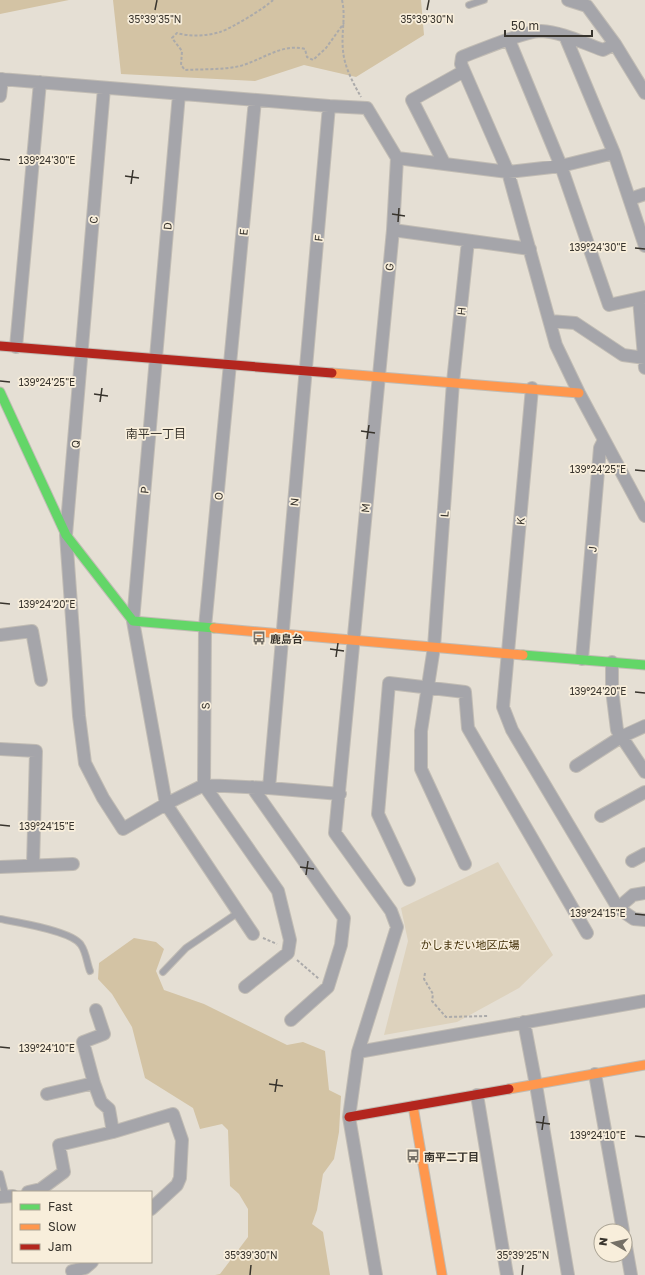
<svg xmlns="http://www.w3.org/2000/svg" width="645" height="1275" viewBox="0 0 645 1275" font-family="'Golos Text','Noto Sans JP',sans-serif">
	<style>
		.green { fill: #ddd2bd }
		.forest { fill: #d3c3a4 }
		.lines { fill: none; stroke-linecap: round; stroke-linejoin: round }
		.lane-casing { stroke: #c1bcb4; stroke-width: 8 }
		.street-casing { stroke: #c1bcb4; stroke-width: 14 }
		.fast-casing { stroke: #c1bcb4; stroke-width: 11 }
		.slow-casing { stroke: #c1bcb4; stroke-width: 11 }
		.jam-casing { stroke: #c1bcb4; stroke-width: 11 }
		.path { stroke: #abaaaa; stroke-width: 2; stroke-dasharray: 3 2; stroke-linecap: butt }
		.lane { stroke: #a5a5aa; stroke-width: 6 }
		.street { stroke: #a5a5aa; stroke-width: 12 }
		.fast { stroke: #63d668; stroke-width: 9 }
		.slow { stroke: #ff974d; stroke-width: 9 }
		.jam { stroke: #b3261e; stroke-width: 9 }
		.ticks { fill: none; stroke: #38342d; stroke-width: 1.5 }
		.labels { text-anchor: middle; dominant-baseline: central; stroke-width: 3.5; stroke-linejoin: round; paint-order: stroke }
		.street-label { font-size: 11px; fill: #38342d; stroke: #f8eedb }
		.poi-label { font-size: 11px; font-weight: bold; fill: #38342d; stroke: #f8eedb; text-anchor: start }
		.park-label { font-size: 11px; fill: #402e06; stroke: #f8eedb }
		.neighbourhood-label { font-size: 12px; fill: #38342d; stroke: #f8eedb }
		.ticks-label { font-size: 10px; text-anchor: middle; fill: #38342d; stroke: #f8eedb; stroke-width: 3.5; stroke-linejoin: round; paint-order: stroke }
	</style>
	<rect width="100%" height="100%" fill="#e5dfd4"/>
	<!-- green -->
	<path class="green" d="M498,862L553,955L519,988L457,1022L384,1035L408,941L401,908Z"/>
	<!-- forest -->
	<path class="forest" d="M0,0H69L0,14Z
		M113,0H421L424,35L356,77L304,65L255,81L121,74Z
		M134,938L156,942L164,949L156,971L164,990L204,1004L287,1045L303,1042L325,1051L329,1090L341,1096L339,1132L334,1159L323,1174L317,1210L312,1224L323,1232L330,1275H215L220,1274L248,1237V1209L239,1194L230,1186L228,1130L222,1124L200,1129L193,1108L145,1078L132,1027L112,994L98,979L99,963Z"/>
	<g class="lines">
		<!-- lane casing -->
		<g class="lane-casing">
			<path id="lane" d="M469,5L484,0
				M0,919C16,922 73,931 81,945C86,952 87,963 90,971
				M163,972L186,948L239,912
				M0,1174L6,1197"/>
		</g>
		<!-- street casing -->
		<g class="street-casing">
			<path id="street" d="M565,36L614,153L645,246
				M509,40L561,166L609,305L645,297
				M615,44L645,93
				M464,71L508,172L556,345L579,393L645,516
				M0,79L329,106L367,108L397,158
				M104,88L66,535L79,716L85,763L103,798L123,829L166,804L204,785L269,788L340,794
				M179,94L133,621L166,804L253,934
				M0,96L2,79
				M397,158L508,172L561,166L614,153
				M444,163L412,100L464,71L461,64L462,57C480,50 525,31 541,31C562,32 583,43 603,50L615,44L587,6L568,0
				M630,199L645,194
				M393,230L530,249
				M639,299L645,368
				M550,321L575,323L623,355L645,358
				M16,347L40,82
				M532,388L503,707L512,730L618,908
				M0,635L32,631L41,680
				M582,659L600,448L604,440
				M612,662V690L617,730L645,772
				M0,749L36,751L33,866
				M576,766L621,737L645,726
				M204,785L205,627L255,100
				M204,785L278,891L290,940L288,953L245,987
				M252,787L344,918L341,945L328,987L291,1020
				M269,788L329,106
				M601,816L645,792
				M632,861L645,854
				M465,864L421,769V731L434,647L453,382L468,241
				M0,867L73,864
				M409,880L378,814L389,683L465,692L468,728L587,933
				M645,893L633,895L618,908L634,919L645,920
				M96,1010L104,1034L83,1042L94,1083L101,1102L109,1109L113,1132
				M524,1022L536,1085L568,1275
				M358,1052L645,1001
				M595,1074L623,1231
				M47,1094L94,1083
				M477,1095L507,1275
				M28,1192L41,1189L64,1172L59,1145L113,1132L173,1114L182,1140L180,1178L177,1185L151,1209
				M0,1197L13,1196
				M625,1241L631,1275
				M72,1271L85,1268L92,1262
				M376,1275L349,1117L358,1052L397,927L391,911L335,833L393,230L397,158"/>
		</g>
		<!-- fast casing -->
		<g class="fast-casing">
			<path id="fast" d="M0,392L66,535L133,621L214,628
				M523,655L645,665"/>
		</g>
		<!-- slow casing -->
		<g class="slow-casing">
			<path id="slow" d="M332,373L579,393
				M214,628L523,655
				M509,1089L645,1065
				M413,1106L442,1275"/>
		</g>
		<!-- jam casing -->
		<g class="jam-casing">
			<path id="jam" d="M0,346L332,373
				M349,1117L509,1089"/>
		</g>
		<!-- path -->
		<path class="path" d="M273,0C265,8 232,28 220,32C207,36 190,37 177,33L172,38L182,51L181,65L185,70C203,69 223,70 240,66C262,60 282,43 305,49L307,57L313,60L326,48L344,23
			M342,0C346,17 341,33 343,50C344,66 353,83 361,97
			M263,938L277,944
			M297,960L319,979
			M425,973L424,979L433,994L432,1001L446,1017L488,1016"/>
		<!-- lane -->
		<use href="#lane" class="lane"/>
		<!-- street -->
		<use href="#street" class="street"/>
		<!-- fast -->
		<use href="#fast" class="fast"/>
		<!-- slow -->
		<use href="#slow" class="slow"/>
		<!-- jam -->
		<use href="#jam" class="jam"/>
	</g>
	<!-- ticks -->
	<path class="ticks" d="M155,10L157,0M427,10L429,0M0,159L10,160M125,176L139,178M131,184L133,170M392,214L405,216M398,222L399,208M635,248L645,249M0,381L10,382M94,394L108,396M100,402L102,388M361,431L375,433M367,439L369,425M635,470L645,471M0,603L10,604M330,649L344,651M336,657L338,643M635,692L645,693M0,825L10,826M300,867L314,869M306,875L308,861M635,914L645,915M0,1047L10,1048M269,1084L283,1086M275,1092L277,1079M536,1122L550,1124M542,1130L544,1116M635,1136L645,1137M250,1275L251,1265M522,1275L523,1265"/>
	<!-- icons -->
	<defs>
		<g id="bus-bare" transform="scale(1.08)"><path d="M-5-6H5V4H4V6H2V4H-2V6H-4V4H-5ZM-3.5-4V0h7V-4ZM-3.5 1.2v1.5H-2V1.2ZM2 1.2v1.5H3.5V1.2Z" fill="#757067" stroke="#f8eedb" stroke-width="2.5" paint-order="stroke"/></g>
	</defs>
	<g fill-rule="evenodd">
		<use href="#bus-bare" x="259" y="638"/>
		<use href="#bus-bare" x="413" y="1156"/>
	</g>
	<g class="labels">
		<!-- street labels -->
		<g class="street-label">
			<text transform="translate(93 220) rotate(-85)">C</text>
			<text transform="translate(167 226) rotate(-85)">D</text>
			<text transform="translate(243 232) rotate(-85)">E</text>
			<text transform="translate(318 238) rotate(-85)">F</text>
			<text transform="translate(389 267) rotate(-84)">G</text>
			<text transform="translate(461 311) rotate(-84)">H</text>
			<text transform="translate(75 444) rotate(-85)">Q</text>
			<text transform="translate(144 490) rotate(-85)">P</text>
			<text transform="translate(218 496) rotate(-85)">O</text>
			<text transform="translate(294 502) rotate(-85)">N</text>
			<text transform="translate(365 508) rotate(-85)">M</text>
			<text transform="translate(444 514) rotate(-86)">L</text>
			<text transform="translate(520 521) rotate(-85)">K</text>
			<text transform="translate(592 549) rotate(-85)">J</text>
			<text transform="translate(205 706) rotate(-89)">S</text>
		</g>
		<!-- poi labels -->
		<g class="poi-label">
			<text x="270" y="638">鹿島台</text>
			<text x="424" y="1156">南平二丁目</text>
		</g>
		<!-- park labels -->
		<g class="park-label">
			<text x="470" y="944">かしまだい地区広場</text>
		</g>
		<!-- neighbourhood labels -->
		<g class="neighbourhood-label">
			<text x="156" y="433">南平一丁目</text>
		</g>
	</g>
	<g class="ticks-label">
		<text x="155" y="23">35°39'35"N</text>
		<text x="427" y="23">35°39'30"N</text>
		<text x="47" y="164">139°24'30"E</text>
		<text x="598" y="251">139°24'30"E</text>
		<text x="47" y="386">139°24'25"E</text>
		<text x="598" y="473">139°24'25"E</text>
		<text x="47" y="608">139°24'20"E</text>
		<text x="598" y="695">139°24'20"E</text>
		<text x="47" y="830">139°24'15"E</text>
		<text x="598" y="917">139°24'15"E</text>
		<text x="47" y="1052">139°24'10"E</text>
		<text x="598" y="1139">139°24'10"E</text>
		<text x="251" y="1259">35°39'30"N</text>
		<text x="523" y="1259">35°39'25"N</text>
	</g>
	<!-- legend -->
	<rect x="12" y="1191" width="140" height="72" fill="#f8eedb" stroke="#aba495"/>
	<rect x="20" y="1204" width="20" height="6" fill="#63d668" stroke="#aba495"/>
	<text x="48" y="1211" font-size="12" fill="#38342d">Fast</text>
	<rect x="20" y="1224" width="20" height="6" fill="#ff974d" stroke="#aba495"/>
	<text x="48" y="1231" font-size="12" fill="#38342d">Slow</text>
	<rect x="20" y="1244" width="20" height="6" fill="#b3261e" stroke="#aba495"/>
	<text x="48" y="1251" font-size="12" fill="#38342d">Jam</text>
	<!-- north arrow -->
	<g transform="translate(613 1243) rotate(278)"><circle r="19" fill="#f8eedb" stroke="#aba495"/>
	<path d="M0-3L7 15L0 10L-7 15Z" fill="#757067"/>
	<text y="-6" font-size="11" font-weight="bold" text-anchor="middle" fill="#38342d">N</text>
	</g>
	<!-- scale -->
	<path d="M505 30v6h87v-6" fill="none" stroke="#38342d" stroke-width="2"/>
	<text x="511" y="30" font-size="12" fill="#38342d" stroke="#f8eedb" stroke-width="3" paint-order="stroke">50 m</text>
</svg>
